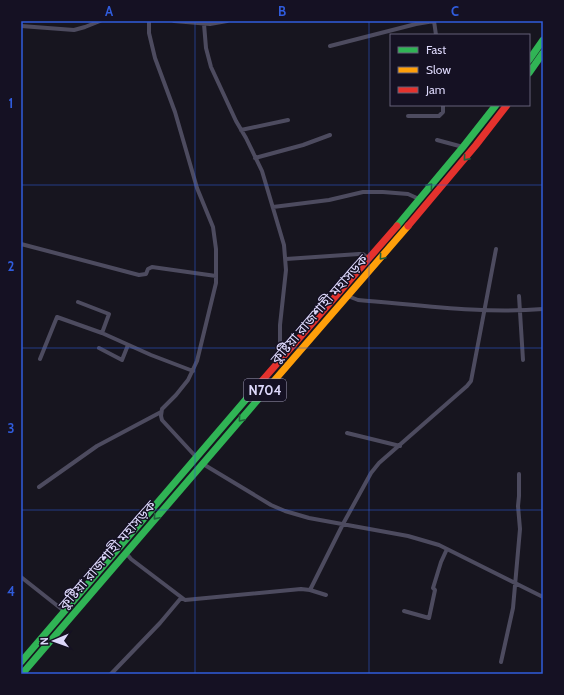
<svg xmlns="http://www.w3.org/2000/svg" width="564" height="695" viewBox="0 0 564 695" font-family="Cabin,'Noto Sans Bengali',sans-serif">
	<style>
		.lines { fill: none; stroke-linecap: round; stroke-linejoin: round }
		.street { stroke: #4d4b5f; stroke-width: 4 }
		.fast { stroke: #30b455; stroke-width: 7 }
		.slow { stroke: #ff9f0a; stroke-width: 7 }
		.jam { stroke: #e5322d; stroke-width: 7 }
		.oneway { stroke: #22623c }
		.grid { fill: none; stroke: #305cdc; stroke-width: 1; stroke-opacity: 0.55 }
		.labels { text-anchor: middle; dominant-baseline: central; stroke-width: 3; stroke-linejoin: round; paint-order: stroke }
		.shield { fill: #151123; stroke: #a19cba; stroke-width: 1 }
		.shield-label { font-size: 13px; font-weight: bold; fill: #ddd8fb }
		.street-label { font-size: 14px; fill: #ddd8fb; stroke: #151123 }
		.neatline { fill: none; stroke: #305cdc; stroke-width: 1.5 }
		.grid-label { font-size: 13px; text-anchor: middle; font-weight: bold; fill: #305cdc }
	</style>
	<rect width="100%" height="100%" fill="#17151f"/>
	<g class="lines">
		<!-- street -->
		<path class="street" d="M149,21V33L155,58L175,112L197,188L213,227L216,249V283L197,361L188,380L176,395L162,409L161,416L162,420L197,458
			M174,21L210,24L227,21
			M434,21L436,35
			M204,24L206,48L211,67L236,121L246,138L262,171L284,245L286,270L280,325V345L281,351L284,355
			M21,26L74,30L85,27L100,21
			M330,46L416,24L434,21
			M408,116H439L443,112V105
			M241,130L288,120
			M437,140L463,147
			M255,158L303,145L330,135
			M273,207L329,200L363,192H383L408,194L419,199
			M21,244L139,275L146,274L148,269L152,267L216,276
			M286,259L359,254H363L369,259
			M348,296L358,300C420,305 481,314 543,309
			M519,296L523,360
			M78,302L109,314L102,333
			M99,348L122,360L128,345
			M40,359L57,317L102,333L151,355L193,371
			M347,433L400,446
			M203,464L271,505L285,511L309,518L408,536L439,545L543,597
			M39,487L97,446L161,412
			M126,553L131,559L185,600L301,589L310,590L326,595
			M21,577L64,611
			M310,590L343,524L371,473L379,463L467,386L471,381L496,249
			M404,611L429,618L435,590L433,588L441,562L447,549
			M501,662L513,608L520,529L518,506L519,496V474
			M111,674L160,623L181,598"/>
		<!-- fast -->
		<path class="fast" d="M529,60L543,40
			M529,73L543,53
			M397,226L463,147L496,105
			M21,662L254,390
			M22,674L267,389"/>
		<!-- slow -->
		<path class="slow" d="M267,389L408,226"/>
		<!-- jam -->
		<path class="jam" d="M408,226L476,145L507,105
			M254,390L397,226"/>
	</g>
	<!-- one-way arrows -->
	<defs><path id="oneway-chevron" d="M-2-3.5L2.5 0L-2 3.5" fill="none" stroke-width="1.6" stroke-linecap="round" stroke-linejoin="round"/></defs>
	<g class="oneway">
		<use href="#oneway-chevron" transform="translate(466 158) rotate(131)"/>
		<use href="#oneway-chevron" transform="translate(430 186) rotate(-50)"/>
		<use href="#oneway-chevron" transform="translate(382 257) rotate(130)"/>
		<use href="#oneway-chevron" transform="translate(241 419) rotate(130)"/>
		<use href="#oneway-chevron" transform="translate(156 517) rotate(131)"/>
	</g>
	<!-- grid -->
	<path class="grid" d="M195,21V674M369,21V674M21,185H543M21,348H543M21,510H543"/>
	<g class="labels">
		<!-- shield labels -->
		<rect class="shield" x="244" y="379" width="42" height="22" rx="3"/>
		<g class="shield-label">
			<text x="265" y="390">N704</text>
		</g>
		<!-- street labels -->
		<g class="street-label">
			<text transform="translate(319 309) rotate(-49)">কুষ্টিয়া রাজশাহী মহাসড়ক</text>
			<text transform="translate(107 555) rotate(-49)">কুষ্টিয়া রাজশাহী মহাসড়ক</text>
		</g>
	</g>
	<!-- border -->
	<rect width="564" height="695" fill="none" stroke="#151123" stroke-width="44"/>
	<!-- legend -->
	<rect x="390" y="34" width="140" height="72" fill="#151123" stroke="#656179"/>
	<rect x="398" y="47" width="20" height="6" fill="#30b455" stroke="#656179"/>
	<text x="426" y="54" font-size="12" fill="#ddd8fb">Fast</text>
	<rect x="398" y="67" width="20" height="6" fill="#ff9f0a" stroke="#656179"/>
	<text x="426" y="74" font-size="12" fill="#ddd8fb">Slow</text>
	<rect x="398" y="87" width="20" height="6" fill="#e5322d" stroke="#656179"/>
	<text x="426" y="94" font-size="12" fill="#ddd8fb">Jam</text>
	<!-- north arrow -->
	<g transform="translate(54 641) rotate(268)" stroke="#151123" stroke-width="3" paint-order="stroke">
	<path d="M0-3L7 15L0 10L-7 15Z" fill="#ddd8fb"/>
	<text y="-6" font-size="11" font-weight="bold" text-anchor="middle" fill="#ddd8fb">N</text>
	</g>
	<rect x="22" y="22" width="520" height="651" class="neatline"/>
	<g class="grid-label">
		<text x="109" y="16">A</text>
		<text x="282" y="16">B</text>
		<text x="455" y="16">C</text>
		<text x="11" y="108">1</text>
		<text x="11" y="271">2</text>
		<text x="11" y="433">3</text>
		<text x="11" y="596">4</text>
	</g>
</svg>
